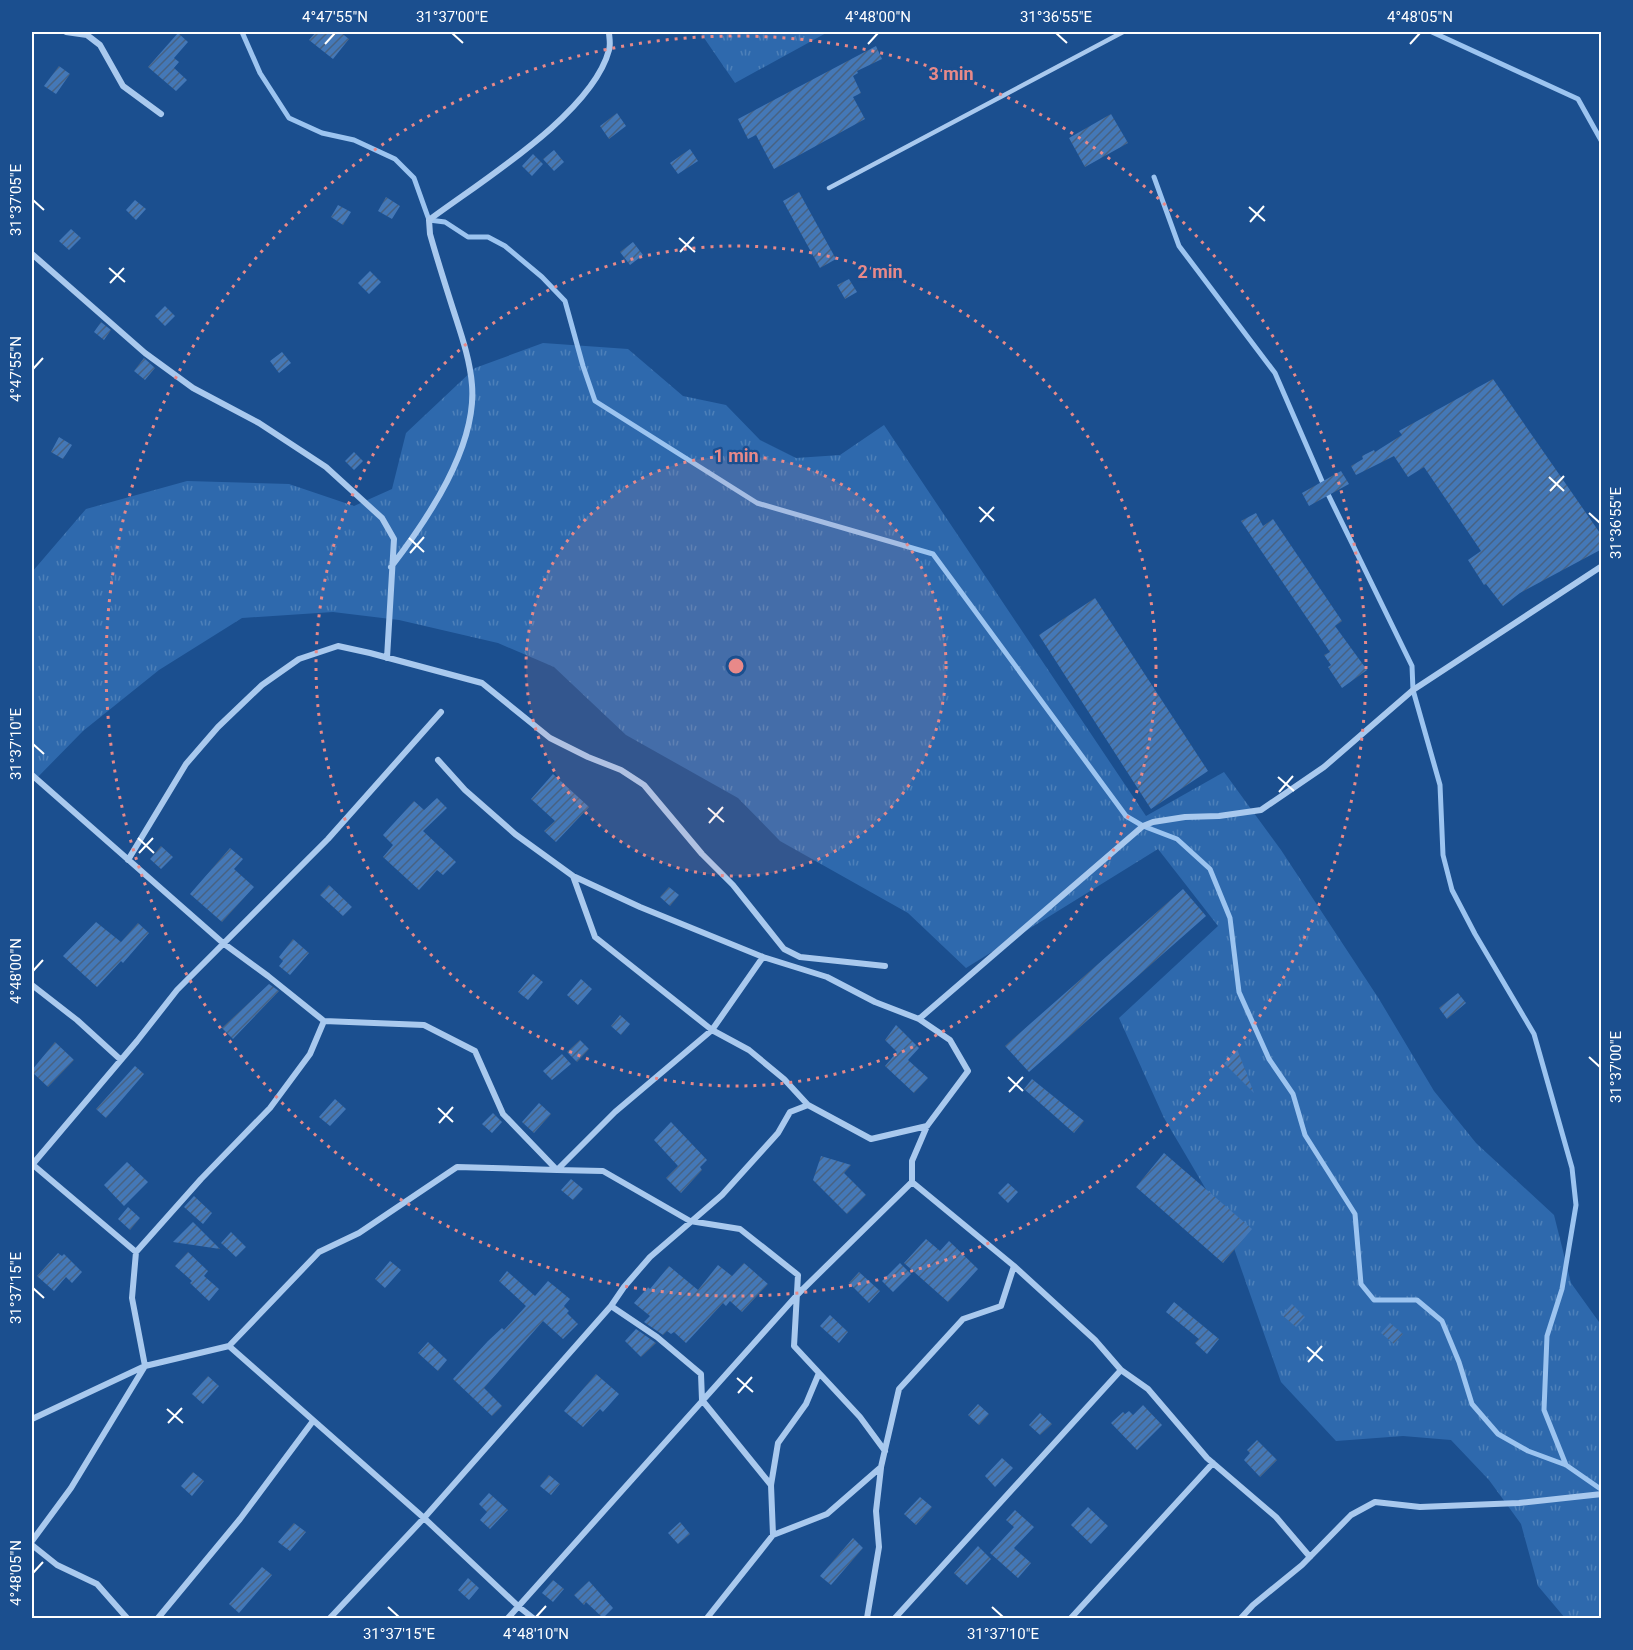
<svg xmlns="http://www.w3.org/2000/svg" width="1633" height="1650" viewBox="0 0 1633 1650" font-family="Roboto,sans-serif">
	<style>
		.grass { fill: url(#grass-tufts) }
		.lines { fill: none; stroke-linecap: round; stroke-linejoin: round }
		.stream { stroke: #9cc4f0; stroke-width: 5 }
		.building { fill: url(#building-hatch) }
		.service { stroke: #a9c9ee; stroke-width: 4.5 }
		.minor { stroke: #a9c9ee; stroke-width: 6 }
		.ticks { fill: none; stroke: #fff; stroke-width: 2 }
		.ring { fill: none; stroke: #e88989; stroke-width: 3; stroke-dasharray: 3 6 }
		.centre { fill: #e88989; stroke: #1b4f8f; stroke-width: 3 }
		.ring-label { font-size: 18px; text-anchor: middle; font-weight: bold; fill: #e88989; stroke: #1b4f8f; stroke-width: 4.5; stroke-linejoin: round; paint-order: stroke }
		.neatline { fill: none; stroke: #fff; stroke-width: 2 }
		.ticks-label { font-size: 15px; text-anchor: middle; fill: #fff }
	</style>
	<defs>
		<pattern id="grass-tufts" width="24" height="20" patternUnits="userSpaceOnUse" patternTransform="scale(1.5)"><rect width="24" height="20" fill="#2e69ad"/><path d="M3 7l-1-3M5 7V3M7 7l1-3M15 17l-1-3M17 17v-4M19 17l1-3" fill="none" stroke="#4d80b9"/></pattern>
		<pattern id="building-hatch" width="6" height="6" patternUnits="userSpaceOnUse" patternTransform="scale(1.5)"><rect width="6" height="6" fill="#4478b7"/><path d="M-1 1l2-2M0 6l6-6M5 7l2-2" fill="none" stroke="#486282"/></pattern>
	</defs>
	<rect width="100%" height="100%" fill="#1b4f8f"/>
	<!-- grass -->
	<path class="grass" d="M700,32H828L735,83Z
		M543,343L628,349L683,396L726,405L760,440L796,458L840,455L884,425L1146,816L1224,772L1281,850L1379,999L1434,1091L1476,1143L1554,1215L1571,1283L1599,1322H1601V1618H1565L1538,1586L1521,1524L1489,1480L1451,1440L1403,1436L1336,1441L1281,1382L1224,1220L1164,1118L1119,1018L1218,926L1158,849L966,968L908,913L780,841L738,798L626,735L554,667L498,643L399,620L333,612L242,618L159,670L83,731L32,783V572L86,509L187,481L289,484L354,506L392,489L406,433L475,368Z"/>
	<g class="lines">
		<!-- stream -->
		<path class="stream" d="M242,32L260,73L289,118L322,133L354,140L395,159L414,178L429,220L445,222L468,237H488L505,246L542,277L565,301L583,366L595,401L757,503L933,554L1126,816L1143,826L1177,839L1210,869L1230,918L1239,992L1269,1059L1293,1094L1305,1135L1355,1214L1361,1284L1374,1300H1417L1442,1321L1459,1362L1472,1404L1498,1434L1528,1451L1566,1465L1602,1490
			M1432,32L1578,99L1602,142
			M1154,177L1179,246L1275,373L1325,488L1412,666L1413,690L1440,785L1443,855L1452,890L1475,934L1534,1034L1572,1168L1576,1205L1562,1289L1547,1336L1544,1410L1566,1465"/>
	</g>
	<!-- building -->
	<path class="building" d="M316,32H340L349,39L333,59L309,40Z
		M178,33L188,42L174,58L179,62L174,68L187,80L176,91L148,67Z
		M876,46L882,59L857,71L858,73L853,76L861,93L853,97L865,119L774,169L756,135L748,139L738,119Z
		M59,66L70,74L56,94L44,86Z
		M617,113L626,126L609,139L600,126Z
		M1111,114L1128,143L1085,167L1069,138Z
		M690,149L698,161L678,174L670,163Z
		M554,150L564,162L554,171L543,159Z
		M533,154L543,164L532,176L522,166Z
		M799,192L836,259L820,268L783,201Z
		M386,197L400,206L392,219L378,211Z
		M135,200L146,209L136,220L126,210Z
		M338,205L351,212L343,225L331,217Z
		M71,229L81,238L69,250L59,241Z
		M633,242L643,255L630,265L620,252Z
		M370,271L381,282L369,294L358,283Z
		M849,279L857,292L845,299L837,285Z
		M165,306L175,316L165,326L155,316Z
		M101,322L111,330L104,340L94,332Z
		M282,352L291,363L279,373L270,361Z
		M144,358L155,368L145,380L134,371Z
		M1493,379L1602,536V549L1520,593L1503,606L1486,584L1484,585L1468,560L1481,551L1424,467L1408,477L1394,456L1356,475L1351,466L1363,459L1362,456L1374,450L1375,452L1402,435L1399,431Z
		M59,437L72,445L63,459L51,452Z
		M354,452L363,461L354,470L345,461Z
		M1341,471L1349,484L1309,506L1302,493Z
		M1256,513L1263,526L1273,519L1342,621L1335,626L1367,670L1342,688L1328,667L1331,665L1324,655L1330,652L1241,521Z
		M1095,598L1208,771L1151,809L1039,635Z
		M553,774L589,807L556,842L544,831L555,821L531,799Z
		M437,798L447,808L423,831L456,862L443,875L437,870L419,890L383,857L393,845L383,835L414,801L424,810Z
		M161,846L173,857L161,869L150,859Z
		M230,848L243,859L234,869L254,887L222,922L190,894Z
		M329,885L352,907L343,916L320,895Z
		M669,887L679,895L670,906L660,897Z
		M1183,889L1206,916L1029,1072L1005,1046Z
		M96,922L121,942L138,923L149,933L123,963L121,961L97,987L63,956Z
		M293,939L309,953L290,975L279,966L283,961L279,957Z
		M533,974L543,982L528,1000L518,992Z
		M581,979L592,989L578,1005L567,995Z
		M269,984L279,991L233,1039L222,1028Z
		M1458,993L1466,1003L1447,1019L1439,1008Z
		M620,1015L630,1024L621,1035L611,1026Z
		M896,1025L919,1048L908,1060L928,1078L914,1093L885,1066L897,1052L885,1040Z
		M580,1040L589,1049L577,1062L567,1052Z
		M55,1042L74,1060L48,1087L32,1072V1070Z
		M1237,1049L1254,1093L1224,1063Z
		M562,1054L571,1064L552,1080L543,1071Z
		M135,1066L144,1074L106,1118L96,1109Z
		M1032,1079L1084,1121L1074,1133L1024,1089Z
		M335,1099L346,1109L330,1126L319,1117Z
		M539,1103L551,1114L534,1133L522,1122Z
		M493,1113L502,1122L492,1133L482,1124Z
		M671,1122L707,1160L700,1167L702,1170L681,1193L666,1178L678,1166L654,1140Z
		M1164,1153L1252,1229L1223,1263L1136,1187Z
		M821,1156L851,1165L844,1173L866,1195L847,1214L813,1180Z
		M127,1162L148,1182L124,1206L104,1185Z
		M571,1179L583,1189L573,1200L561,1190Z
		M1008,1183L1018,1192L1008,1203L998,1193Z
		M194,1196L212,1213L203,1224L184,1207Z
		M128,1207L140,1218L130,1230L118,1219Z
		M193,1222L220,1249L173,1242Z
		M231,1232L246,1247L236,1257L221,1243Z
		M926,1239L940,1251L949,1241L978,1269L948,1302L904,1263Z
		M188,1252L208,1271L204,1276L219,1289L209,1301L190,1283L192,1281L175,1266Z
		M58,1253L62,1256L64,1254L82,1272L72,1283L66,1277L54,1291L37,1276Z
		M390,1261L401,1270L385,1288L375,1279Z
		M744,1263L768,1284L742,1312L730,1301L726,1306L723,1303L686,1343L674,1332L671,1334L667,1331L663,1335L644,1322L650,1316L634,1303L648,1287L650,1289L669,1266L698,1290L718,1265L732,1276Z
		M900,1263L911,1274L893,1292L882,1281Z
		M507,1271L535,1296L548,1281L570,1299L564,1306L569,1311L567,1313L578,1324L563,1339L543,1321L484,1388L502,1406L492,1416L453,1379L488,1341L502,1328L504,1330L526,1306L499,1281Z
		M859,1272L880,1291L869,1303L849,1283Z
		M1174,1302L1219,1339L1207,1354L1195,1343L1199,1339L1166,1312Z
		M1292,1304L1305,1317L1296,1327L1282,1315Z
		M830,1315L848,1332L839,1343L820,1326Z
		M1390,1323L1403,1334L1394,1344L1381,1333Z
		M636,1329L656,1343L641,1357L625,1341Z
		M428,1342L447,1360L438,1371L418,1353Z
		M596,1374L619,1394L603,1412L600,1409L583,1427L564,1411Z
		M208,1376L219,1386L203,1404L192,1394Z
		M978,1404L989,1414L979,1425L968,1415Z
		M1143,1405L1162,1425L1137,1450L1111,1423L1123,1412L1125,1414L1129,1411L1133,1415Z
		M1040,1413L1052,1424L1040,1435L1029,1425Z
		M1257,1440L1277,1460L1260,1477L1244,1460L1250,1453L1247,1450Z
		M1002,1458L1013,1468L995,1487L985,1476Z
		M193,1472L204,1481L192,1496L181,1486Z
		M549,1475L560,1484L551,1495L540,1486Z
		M489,1493L508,1510L490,1529L480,1520L487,1512L479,1504Z
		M920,1497L932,1507L916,1525L904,1514Z
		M1088,1507L1108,1526L1091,1544L1071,1525Z
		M1015,1510L1034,1527L1014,1548L1031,1563L1018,1578L990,1553L1014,1527L1006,1520Z
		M680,1522L690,1534L678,1544L668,1533Z
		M294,1523L306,1532L290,1551L278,1542Z
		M853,1538L863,1548L831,1585L820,1576Z
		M978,1546L991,1559L967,1585L954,1573Z
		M262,1567L272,1575L239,1613L229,1604Z
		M468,1578L479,1588L469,1600L458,1590Z
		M553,1580L564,1589L553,1602L542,1593Z
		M589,1581L613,1608L603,1618L586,1602L584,1605L574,1595Z"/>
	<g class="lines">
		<!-- service -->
		<path class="service" d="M829,188L1123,32"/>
		<!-- minor -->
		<path class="minor" d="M66,32L87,35L100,45L123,86L161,114
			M32,254L145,353L193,388L259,423L326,467L382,518L394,539L387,658
			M391,567C427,520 477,447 472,385C470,359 461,334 453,309C445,284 437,259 430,234L429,220C481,181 592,114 609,50C611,44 609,37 609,32
			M438,760L465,790L515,834L573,876L640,907L763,957L827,977L875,1002L919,1019L950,1040L968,1071L927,1126L912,1161V1182L1014,1266L1001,1306L963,1319L899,1389L881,1467L827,1514L773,1535L707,1618
			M32,775L223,943L268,976L324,1021L424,1025L475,1051L503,1114L557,1170L603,1171L690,1221L740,1229L798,1275L794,1346L860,1417L885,1451
			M128,860L186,764L218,727L262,685L299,659L338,646L370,653L482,683L550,738L588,757L621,770L644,785L702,854L733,885L784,949L800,957L885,966
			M573,876L595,937L712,1030L749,1050L784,1079L808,1105
			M32,985L77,1020L121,1060
			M919,1019L1143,826L1153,822L1185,817L1219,816L1261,810L1324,767L1413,690L1602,566
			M32,1164L136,1252
			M32,1165L137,1041L177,990L328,839L441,712
			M1014,1266L1095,1340L1121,1370L1148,1389L1207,1458L1276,1517L1310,1557
			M611,1306L657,1337L701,1374L702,1400L771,1485
			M229,1346L424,1518L519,1607L533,1618
			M32,1419L145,1366L132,1298L136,1252L201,1179L270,1108L310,1054L324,1021
			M773,1535L771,1485L778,1443L806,1404L819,1373
			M32,1541L71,1488L145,1366L229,1346L319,1252L359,1233L457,1167L557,1170L615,1112L712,1030L763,957
			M32,1545L57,1565L97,1584L127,1618
			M158,1618L240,1519L313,1421
			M330,1618L424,1518L611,1306L624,1287L650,1257L722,1195L778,1133L790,1112L808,1105L871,1139L927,1126
			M508,1618L798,1294L912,1182
			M867,1618L879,1547L876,1511L881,1468
			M895,1618L1121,1370
			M1071,1618L1213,1463
			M1241,1618L1253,1605L1302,1565L1351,1515L1375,1502L1420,1507L1519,1503L1602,1494"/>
	</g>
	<!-- ticks -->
	<path class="ticks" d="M452,33L463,43M1056,33L1067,43M325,44L335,33M868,44L878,33M1410,44L1420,33M33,200L44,210M1249,207L1265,221M1250,222L1264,206M679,238L695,252M680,252L694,237M109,268L125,282M110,283L124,268M33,369L43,358M1549,477L1564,491M1550,491L1564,476M979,507L994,521M1589,513L1600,523M980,522L994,507M409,538L424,552M410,553L424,537M33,744L44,754M1278,777L1294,791M1279,792L1293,776M708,808L724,822M709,823L723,807M138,838L154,853M139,853L153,838M33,971L43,960M1589,1057L1600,1067M1008,1077L1023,1091M1009,1092L1023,1077M438,1108L453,1122M439,1123L453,1107M33,1288L44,1298M1307,1347L1323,1361M1308,1362L1322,1346M737,1378L753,1392M738,1393L752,1377M167,1409L183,1423M168,1423L182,1408M33,1573L43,1562M388,1607L399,1617M992,1607L1003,1617M536,1617L546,1606"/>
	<!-- distance rings -->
	<circle cx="736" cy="666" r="210" fill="#e88989" fill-opacity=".12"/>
	<g class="ring">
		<circle cx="736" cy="666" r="210"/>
		<circle cx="736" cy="666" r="420"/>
		<circle cx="736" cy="666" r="630"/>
	</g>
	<circle cx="736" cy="666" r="9" class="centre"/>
	<g class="ring-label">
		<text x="951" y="80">3 min</text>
		<text x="880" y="278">2 min</text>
		<text x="736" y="462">1 min</text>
	</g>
	<!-- border -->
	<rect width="1633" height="1650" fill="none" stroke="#1b4f8f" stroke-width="66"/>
	<rect x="33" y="33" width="1567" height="1584" class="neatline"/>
	<g class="ticks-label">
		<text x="335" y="22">4°47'55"N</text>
		<text x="452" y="22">31°37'00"E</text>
		<text x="878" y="22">4°48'00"N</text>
		<text x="1056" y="22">31°36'55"E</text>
		<text x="1420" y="22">4°48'05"N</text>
		<text transform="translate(16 200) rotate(-90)" y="5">31°37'05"E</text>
		<text transform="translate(16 369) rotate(-90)" y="5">4°47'55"N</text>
		<text transform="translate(1616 523) rotate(-90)" y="5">31°36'55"E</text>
		<text transform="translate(16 744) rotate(-90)" y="5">31°37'10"E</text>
		<text transform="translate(16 971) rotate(-90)" y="5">4°48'00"N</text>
		<text transform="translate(1616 1067) rotate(-90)" y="5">31°37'00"E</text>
		<text transform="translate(16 1288) rotate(-90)" y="5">31°37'15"E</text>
		<text transform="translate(16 1573) rotate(-90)" y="5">4°48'05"N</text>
		<text x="399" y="1639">31°37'15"E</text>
		<text x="536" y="1639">4°48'10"N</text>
		<text x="1003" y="1639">31°37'10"E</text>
	</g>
</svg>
